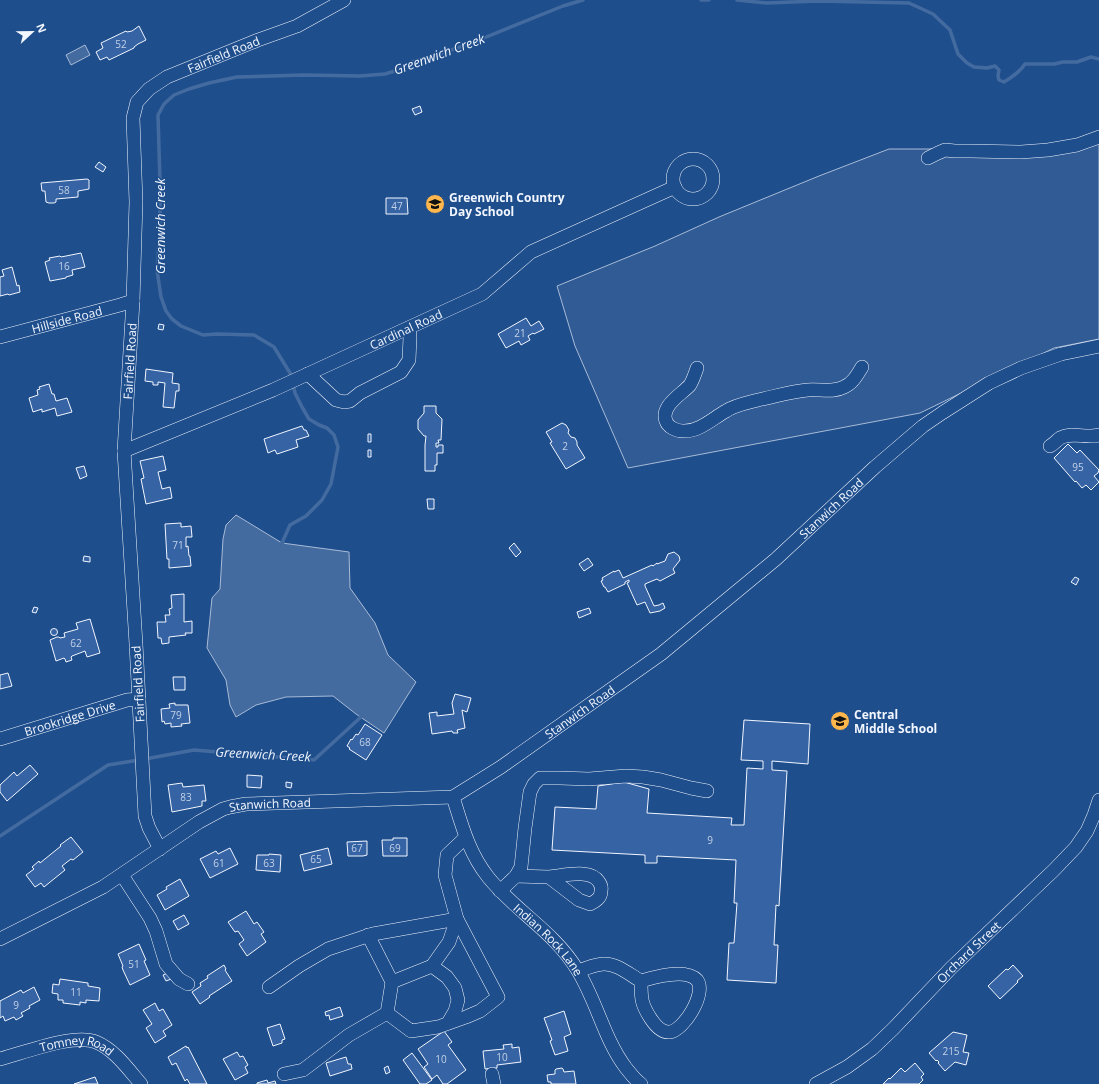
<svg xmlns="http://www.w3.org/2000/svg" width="1099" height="1084" viewBox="0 0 1099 1084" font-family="'Open Sans',sans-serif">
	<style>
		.built { fill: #305b95; stroke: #a8bbd7 }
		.water { fill: #446ba0; stroke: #a8bbd7 }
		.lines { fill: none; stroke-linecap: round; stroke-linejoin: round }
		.stream { stroke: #446ba0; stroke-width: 3.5 }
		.building { fill: #3563a3; stroke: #f2f6ff }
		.minor-casing { stroke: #f2f6ff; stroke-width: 14 }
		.minor { stroke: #1f4e8c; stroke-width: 13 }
		.labels { text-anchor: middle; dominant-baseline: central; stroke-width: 3; stroke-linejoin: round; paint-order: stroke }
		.number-label { font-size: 10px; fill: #c3d1e8 }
		.street-label { font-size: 12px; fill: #f2f6ff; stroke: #1f4e8c }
		.poi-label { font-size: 12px; font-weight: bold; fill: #f2f6ff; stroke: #1f4e8c; text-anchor: start }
		.water-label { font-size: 13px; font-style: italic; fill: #f2f6ff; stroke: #1f4e8c }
	</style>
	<rect width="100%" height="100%" fill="#1f4e8c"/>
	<!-- built -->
	<path class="built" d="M1099,132V339L1054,348L920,413L628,468L575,346L557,286L655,246L719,217L819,176L889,149H929L1070,144Z"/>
	<!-- water -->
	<path class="water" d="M85,45L90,55L71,65L66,55Z
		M236,515L282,543L349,552L350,588L375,623L388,655L416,682L384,733L356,714L333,696L286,697L256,705L236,717L230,705L226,680L207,648L212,598L220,589L223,539L226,525Z"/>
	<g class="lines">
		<!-- stream -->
		<path class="stream" d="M701,0H709
			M737,0L767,3L818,1L909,3L933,14L950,30L958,54L967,63L974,67L987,68L995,66L999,70L998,76L999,80L1004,82C1012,77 1020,72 1025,64H1054L1063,62H1077L1091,57L1099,59
			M284,547L282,543L290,525L306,516L322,500L331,484L338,447L334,435L327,428L319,425L309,419L302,407L295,393L290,373L274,347L254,335L217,334L203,335L181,326L172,319L166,311L161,297L157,270L160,228V182L158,115L164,104L174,95L189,89L209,83L237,77L304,75L360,76L385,74L395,71L412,62L464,46L563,6L583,0
			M145,759L194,750L314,760L361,717V713
			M0,836L108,765L139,760"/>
	</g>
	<!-- building -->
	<path class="building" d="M139,26L146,40L138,44L134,47V48L109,60L107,57L100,60L96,52L103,48L101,43L126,31L127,32L132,31Z
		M420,106L422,112L415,115L412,109Z
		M99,162L106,167L103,172L95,167Z
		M87,179L89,180V189L78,191V197L56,199V202L54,203H49L46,202L45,191H42L41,183Z
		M386,198H407L408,214H386Z
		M81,253L85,267L72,270L73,275L66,277V278L50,281L45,262L50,260L49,258L60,256L61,257Z
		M12,267L17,286L19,285L20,292L9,295L8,294L0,296V277L4,276L2,270Z
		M526,318L531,326L539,321L544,329L534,334L533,333L528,336L530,340L521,345L519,341L506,348L498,334Z
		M159,324L164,325L163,330L158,329Z
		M146,369L173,373L172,383L179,384V391H176L174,408L163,407L165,383L158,382V385H153V382L145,381Z
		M49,384L52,394H54L56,401L67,398L72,412L57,416L55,408L42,412V409L33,412L29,398L38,395L37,390L40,389L39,387Z
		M424,406H436V413L442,419L441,440H438L439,443H436V447H438V445H443V453H437V465H435V471H425V445L426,436H424L418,429V420L424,413Z
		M562,423L566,425L569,430L568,433L571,437L575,438L577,442V445L585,458L566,469L550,443L552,442L546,432Z
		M302,426L304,430H306L309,436L296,440L298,447L277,454L275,450L268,453L264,439Z
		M368,434H371V442H368Z
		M1068,444L1077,453L1080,450L1099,470L1098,473L1094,476L1099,482L1091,490L1086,485L1082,488L1076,481L1075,482L1054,458Z
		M368,450H371V457H368Z
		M163,456L166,470L158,472L162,489L170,487L172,498L146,504L141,479L144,478L140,461Z
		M84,466L87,476L80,479L76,468Z
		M427,499H434V509H428Z
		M181,523V527L191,526L192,537H186V547L188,546L189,556H190L191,566L169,568V559H167L165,524Z
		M514,543L521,552L516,557L509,548Z
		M674,552L679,556L680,560L673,569L675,573L660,581L657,579L652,581L645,584V586L654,606L659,605L663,603L665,608L660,611L650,613L645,602L637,605L627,583L629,582V580L625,582V584L608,592L605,587H604L601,581L603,580L602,578L614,571V572L619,570L623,578L652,565L653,566L657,563V564L665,561L668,554Z
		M84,556L90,557V562L83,561Z
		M588,558L593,565L584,571L579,564Z
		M1075,577L1079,579L1076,585L1071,582Z
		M184,594V622L192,621V633H185L186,635L169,637V643L162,644L161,638H158L157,622H166L165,615H170L169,609L172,608L171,595Z
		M34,607L38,608L36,613L32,612Z
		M589,608L591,613L579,618L577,612Z
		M90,619L100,653L87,657L85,651L72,656L71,657L72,660L66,662L65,659L64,658L56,661L50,640L57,637H59L60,638L65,637L64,633L78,629L76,623Z
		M50.5 632a3.5 3.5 0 1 1 7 0a3.5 3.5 0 1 1-7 0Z
		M8,673L12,686L0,689V675Z
		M173,677H185V690H174Z
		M455,694L471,698L467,712L462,710L465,728L457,730L458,733H453L452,731L432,734L429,713L437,712V716L454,714L452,703Z
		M175,703V705H188L190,723L181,724L182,726L171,727V723L165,724L164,721L162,722L161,709L170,708L169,704Z
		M744,720L810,724L808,764L772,761V770L787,771L779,906L776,905L774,945H778L776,983L727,980L729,943H734L737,903H734L736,860L657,856V863H645V855L552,850L555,807L596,809L598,786L624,782L649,789L647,813L732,818L731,825H744L747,768L763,769V761L741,760Z
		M365,724L382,735L366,760L349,749L350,748L347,746L351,739L352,740L356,734L358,735Z
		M30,765L38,774L7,801L0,792V785L14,772L17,776Z
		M247,775L262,776L261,788L247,787Z
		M286,782L292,783L291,788L286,787Z
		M182,783L183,787L204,785L206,801H202V806L172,812L168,785Z
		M71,837L83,852L73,860L71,859L62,866L65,870L44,887L41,883L35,887L26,875L34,869L32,867L39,861L40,863L61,846L60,845Z
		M393,838H407V856H383L382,840H393Z
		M367,841V855L363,856H348L347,842Z
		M230,848L238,864L210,878L200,859L216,851L218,854Z
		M328,848L332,864L304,871L300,855Z
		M269,854L281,855L280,872L256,870L257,855H269Z
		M180,879L189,896L165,910L157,895L167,889L166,887Z
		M246,911L254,924L257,922L264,932L261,934L266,942L247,956L239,944L244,940L238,931L235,932L228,922Z
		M184,915L189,924L178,930L173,921Z
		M139,944L146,960L144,961L150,975L130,985L123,970L122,967L123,966L118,954Z
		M224,965L226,969L225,970L232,981L209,996L210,997L200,1004L192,992L201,986L200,983L208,978L207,976Z
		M1013,965L1023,976L1017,981L1018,982L1000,999L988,986L1006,969L1008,970Z
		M170,972L174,978L166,981L163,975Z
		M60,979L88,983V986L100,988L99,1001L86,1000V1003L80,1002V1005L63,1003V1000H58V994L52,993L53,984L59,985Z
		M34,987L40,1000L29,1006L30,1008L21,1013L23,1016L16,1020L14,1017L5,1021L3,1016L0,1018V1001L21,990L23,993Z
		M155,1003L159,1011L163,1009L172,1025L163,1031L166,1036L155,1043L146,1028L152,1024L143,1010Z
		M340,1007L343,1016L330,1020L329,1015L326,1016L325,1012Z
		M564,1011L571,1034L564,1037L568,1051L555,1055L550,1041L552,1040L544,1018Z
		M280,1024L285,1039L282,1040V1043L273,1046L267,1028Z
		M444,1031L452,1042L448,1045L466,1070L447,1084H443L437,1075L432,1079L424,1067L428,1064L418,1049Z
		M953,1032L967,1035L963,1052L969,1053L966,1065L955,1062L945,1071L938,1063L939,1062L937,1060L936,1061L929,1053Z
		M512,1044V1048L519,1047L521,1062L497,1065V1068L485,1069L483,1051L504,1049L503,1045Z
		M186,1046L187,1048L188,1047L207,1084H190L187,1079L185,1081L176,1063L172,1065L168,1057Z
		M237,1052L240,1057L243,1056L248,1065L245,1067L248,1073L235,1080L223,1059Z
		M412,1053L432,1080L426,1084H420L403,1060Z
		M346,1057L348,1064H351L352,1069L330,1076L326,1063Z
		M915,1063L924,1074L921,1077L923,1080L919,1084H883L889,1078L890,1079L901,1068L905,1072Z
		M388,1066L390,1072L386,1074L384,1068Z
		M562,1068L563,1069L564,1072L574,1071L576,1084H551V1082H548L547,1075L555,1074V1070L556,1069Z
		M95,1077L98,1084H74Z
		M267,1080L268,1083L275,1081L276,1084H257V1083Z"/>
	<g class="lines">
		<!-- minor casing -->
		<g class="minor-casing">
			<g id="minor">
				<path d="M928,158L938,153L945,150L955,151H971L1021,152L1048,150L1077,145L1099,137"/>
				<circle cx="693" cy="179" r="20"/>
				<path id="s1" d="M0,337L120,305L133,301"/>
				<path d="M697,368C695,374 693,380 690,385C682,394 660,406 666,421C668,427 676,431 683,431C699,432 713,418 726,411C735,405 747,403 758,400C773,397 792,391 808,390C820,389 833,393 844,387C853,383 857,375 862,367"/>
				<path d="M308,374L336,400L344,402L350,401L360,393L401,372L409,360L410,337L409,328"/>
				<path d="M1050,446C1054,444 1057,440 1060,438C1073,431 1086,439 1099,435"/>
				<path id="s2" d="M124,451L273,390L482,294L531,252L675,187"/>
				<path id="s3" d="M0,739L127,700L139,699"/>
				<path id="s4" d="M453,797C462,826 469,853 488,877C516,912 554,931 578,971C597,1002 604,1039 626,1068C631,1074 635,1080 641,1084"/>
				<path id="s5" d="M160,849L149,828L145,816L136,644L124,451L133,301L136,202L133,118L137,102L149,89L167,77L258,40L297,26L344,0"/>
				<path d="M122,875L150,918L156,931L166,964L179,979L188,984"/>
				<path d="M516,876L549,877L579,900L590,904C596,901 601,898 601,891C602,887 601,885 599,882C591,868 563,876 549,877"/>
				<path d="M500,891L516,876L521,867L525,828L530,792L534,784L540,778H560L589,779L626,776L643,777L661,780L691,788L707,791"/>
				<path d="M368,935L392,982"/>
				<path id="s6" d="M0,939L103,887L199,822L223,809L230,807L246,804L453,797L501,767L661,654L776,559L875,467L923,426L942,413L989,383L1021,368L1061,354L1099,346"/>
				<path d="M432,966L447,977L455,988L458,1000L455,1011L448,1023"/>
				<path d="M579,971C586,968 595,965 603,964C617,963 630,975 641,981C655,977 685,968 697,980C707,993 684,1030 670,1032C662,1033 655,1025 651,1019C641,1004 641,998 641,981"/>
				<path d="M269,987L299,966L328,949L373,934L457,919L498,997L480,1011L466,1017L438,1027L411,1031L387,1013"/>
				<path id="s7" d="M0,1059C23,1053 74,1033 96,1042C115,1050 128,1069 141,1084"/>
				<path d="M284,1074L303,1070L349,1035L387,1013L392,982L432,966L449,942L457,919L445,875L447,855L465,838"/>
				<path d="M492,1074L494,1084"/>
				<path id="s8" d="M816,1084L847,1067L872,1049L893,1029L951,968L1054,870L1076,847L1087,831L1094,815L1099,800"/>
			</g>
		</g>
		<!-- minor -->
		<use href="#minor" class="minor"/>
	</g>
	<!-- icons -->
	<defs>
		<g id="school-disc" transform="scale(1)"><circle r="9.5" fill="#ffb74d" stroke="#1f4e8c"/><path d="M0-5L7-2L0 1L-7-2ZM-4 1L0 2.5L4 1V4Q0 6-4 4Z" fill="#111"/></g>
	</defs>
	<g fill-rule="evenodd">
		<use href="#school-disc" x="435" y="204"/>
		<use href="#school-disc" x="840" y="721"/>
	</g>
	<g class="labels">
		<!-- number labels -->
		<g class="number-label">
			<text x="121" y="44">52</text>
			<text x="64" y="190">58</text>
			<text x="397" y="206">47</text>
			<text x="64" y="266">16</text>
			<text x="520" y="333">21</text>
			<text x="565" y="446">2</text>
			<text x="1078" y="467">95</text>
			<text x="178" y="545">71</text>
			<text x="76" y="643">62</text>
			<text x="176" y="715">79</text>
			<text x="365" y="742">68</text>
			<text x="186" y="797">83</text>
			<text x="710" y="840">9</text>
			<text x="357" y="848">67</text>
			<text x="395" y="848">69</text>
			<text x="316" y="859">65</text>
			<text x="219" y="863">61</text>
			<text x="269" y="863">63</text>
			<text x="134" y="964">51</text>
			<text x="76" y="992">11</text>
			<text x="16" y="1005">9</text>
			<text x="951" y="1051">215</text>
			<text x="502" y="1057">10</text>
			<text x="441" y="1059">10</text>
		</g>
		<!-- street labels -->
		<g class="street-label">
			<text stroke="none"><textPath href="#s5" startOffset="852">Fairfield Road</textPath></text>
			<text stroke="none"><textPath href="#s1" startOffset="69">Hillside Road</textPath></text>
			<text stroke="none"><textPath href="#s2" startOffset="307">Cardinal Road</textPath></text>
			<text stroke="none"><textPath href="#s5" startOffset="492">Fairfield Road</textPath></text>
			<text stroke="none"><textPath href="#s6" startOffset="966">Stanwich Road</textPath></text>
			<text transform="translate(138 684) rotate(-93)">Fairfield Road</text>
			<text stroke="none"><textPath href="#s6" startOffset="642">Stanwich Road</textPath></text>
			<text stroke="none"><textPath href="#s3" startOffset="73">Brookridge Drive</textPath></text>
			<text stroke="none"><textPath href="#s6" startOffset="306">Stanwich Road</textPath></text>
			<text stroke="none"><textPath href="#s4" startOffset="175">Indian Rock Lane</textPath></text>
			<text stroke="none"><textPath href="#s8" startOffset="203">Orchard Street</textPath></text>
			<text stroke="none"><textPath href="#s7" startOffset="80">Tomney Road</textPath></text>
		</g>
		<!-- poi labels -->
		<g class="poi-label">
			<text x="449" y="197">Greenwich Country<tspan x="449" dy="14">Day School</tspan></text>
			<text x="854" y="714">Central<tspan x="854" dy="14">Middle School</tspan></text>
		</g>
		<!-- water labels -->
		<g class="water-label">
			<text transform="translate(439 54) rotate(-20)">Greenwich Creek</text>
			<text transform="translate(160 226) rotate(-90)">Greenwich Creek</text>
			<text transform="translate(263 754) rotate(3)">Greenwich Creek</text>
		</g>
	</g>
	<!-- north arrow -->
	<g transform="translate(32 32) rotate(68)" stroke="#1f4e8c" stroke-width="3" paint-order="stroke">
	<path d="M0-3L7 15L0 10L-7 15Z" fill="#f2f6ff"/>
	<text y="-6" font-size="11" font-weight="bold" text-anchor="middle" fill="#f2f6ff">N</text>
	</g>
</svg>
